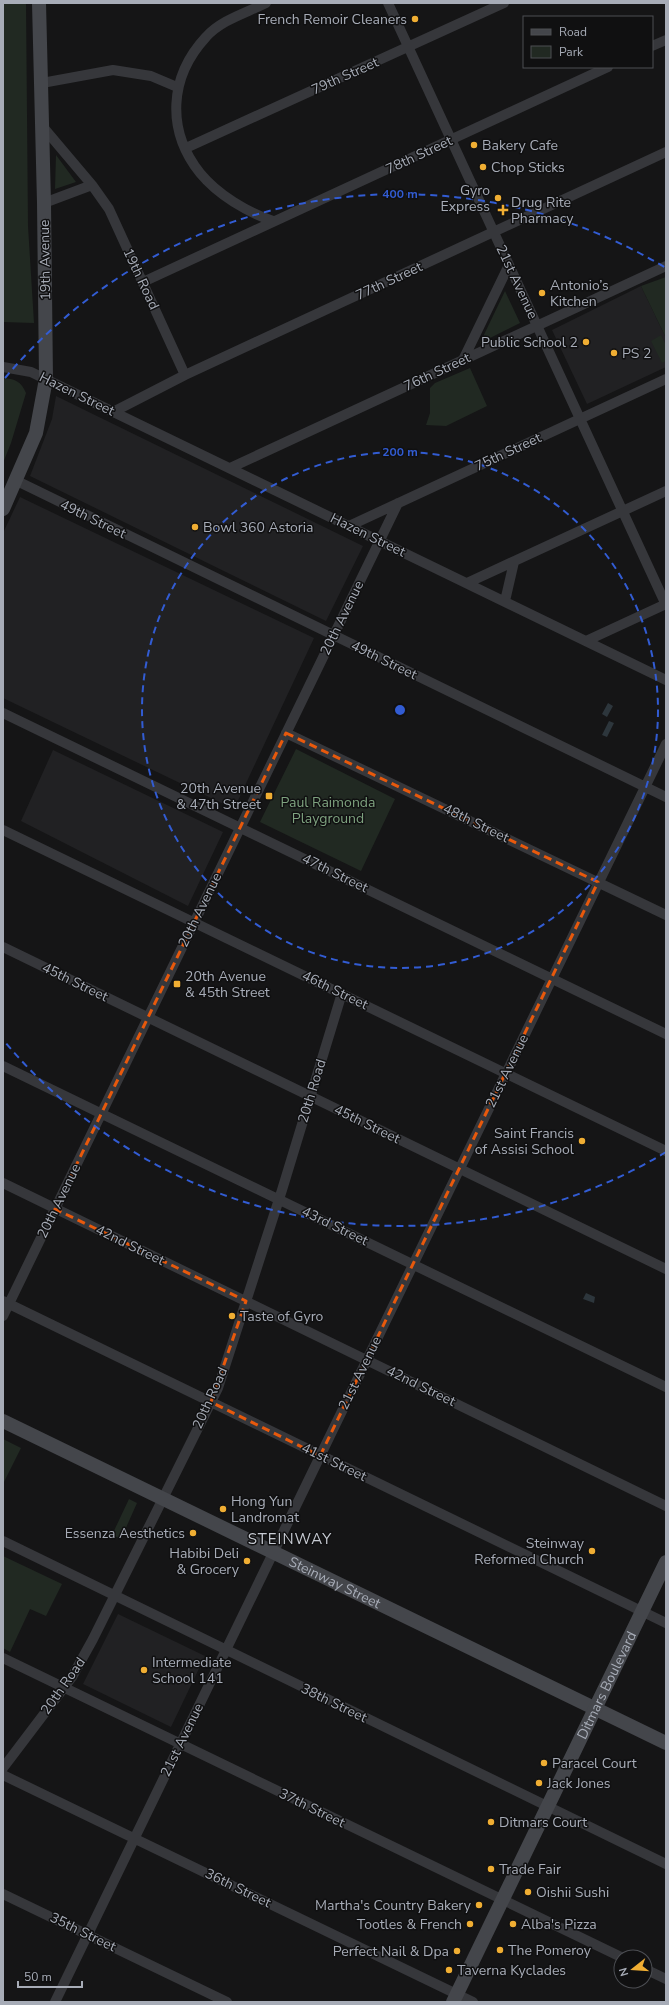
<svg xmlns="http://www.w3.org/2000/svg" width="669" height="2005" viewBox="0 0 669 2005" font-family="'Nunito Sans',sans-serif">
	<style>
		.built { fill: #212123 }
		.green { fill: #212922 }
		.water { fill: #2d363c }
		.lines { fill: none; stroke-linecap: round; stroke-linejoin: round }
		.street { stroke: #36373b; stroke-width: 10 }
		.secondary { stroke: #44464b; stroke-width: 14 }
		.marked { fill: none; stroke: #e8590c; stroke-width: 3; stroke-dasharray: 8 5; stroke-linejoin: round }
		.ring { fill: none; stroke: #325cd3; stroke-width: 2; stroke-dasharray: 7 5 }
		.poi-dot { fill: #f0ae33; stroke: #101011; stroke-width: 1.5 }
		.labels { text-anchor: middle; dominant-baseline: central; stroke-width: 3; stroke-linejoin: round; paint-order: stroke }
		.poi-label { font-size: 14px; fill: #a7acb7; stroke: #101011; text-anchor: start }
		.street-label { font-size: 14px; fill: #a7acb7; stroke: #101011 }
		.park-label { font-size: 14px; fill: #7ea27f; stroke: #101011 }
		.neighbourhood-label { font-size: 15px; letter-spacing: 1px; fill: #c7cbd3; stroke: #101011 }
		.centre { fill: #325cd3; stroke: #101011; stroke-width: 2 }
		.ring-label { font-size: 12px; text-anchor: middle; font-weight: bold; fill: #325cd3; stroke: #101011; stroke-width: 3; stroke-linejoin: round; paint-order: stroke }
	</style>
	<rect width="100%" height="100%" fill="#151516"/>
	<!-- built -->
	<path class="built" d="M641,286L666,338V367L587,404L552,330Z
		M56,396L363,546L326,621L30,476L52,419Z
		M20,497L314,638L234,809L3,698V533Z
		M53,750L223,832L188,906L21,821Z
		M118,1614L205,1656L171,1727L83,1684Z"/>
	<!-- green -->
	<path class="green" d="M3,3H26L28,226L34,323L3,322Z
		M56,155L76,182L55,189Z
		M666,277V338L641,286Z
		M505,291L520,323L480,343Z
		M661,335L666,345V361L662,363L651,341Z
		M470,368L487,406L446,426L426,425L430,413V388L435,383Z
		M3,378C15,379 21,381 26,393L11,443L3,463Z
		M296,749L395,799L361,871L260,822Z
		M3,1439L21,1448L4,1482H3Z
		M129,1499L137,1503L121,1539L112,1535Z
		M3,1556L62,1584L46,1616L30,1609L10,1652L3,1648Z"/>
	<!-- water -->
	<path class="water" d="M608,703L613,706L607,717L602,714Z
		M609,721L614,723L607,737L602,735Z
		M586,1293L595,1297L594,1303L583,1299Z"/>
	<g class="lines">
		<!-- street -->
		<path class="street" d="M266,3C246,13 221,20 206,37C169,77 166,130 200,173C218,195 247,212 273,221
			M388,3L666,605
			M652,46L666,40
			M42,83L113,70L151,76L177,87
			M43,127L92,185L109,209L185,375
			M186,148L504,3
			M44,203L92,185
			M143,282L608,67
			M463,360L509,265
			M3,367L31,372L666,680
			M113,412L185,375L666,152
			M230,468L666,266
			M17,481L666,797
			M349,526L666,379
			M467,583L666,491
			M505,601L514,562
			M586,641L666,604
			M3,713L666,1034
			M286,733L666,915
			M3,830L666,1151
			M3,947L666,1269
			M3,1066L666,1387
			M3,1183L666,1506
			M3,1301L666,1623
			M3,1316L398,503
			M3,1541L666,1864
			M3,1658L621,1957
			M3,1768L72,1677L93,1639L218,1388L282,1190L342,993
			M3,1775L473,2002
			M3,1894L227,2002
			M645,1969L666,1979
			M55,2002L666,744"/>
		<!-- secondary -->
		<g class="secondary">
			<path d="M3,509L36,433L46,379L44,203L39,3"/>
			<path id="s1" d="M3,1421L666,1743"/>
			<path id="s2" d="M453,2002L666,1562"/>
		</g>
	</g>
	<!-- marked area -->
	<path class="marked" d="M286,733L598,882L320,1456L211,1402L246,1301L55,1209Z"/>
	<!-- distance rings -->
	<g class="ring">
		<circle cx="400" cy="710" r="258"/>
		<path d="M666 1152A516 516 0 0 1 5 1042M5 378A516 516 0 0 1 666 268"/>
	</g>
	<!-- markers -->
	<g class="poi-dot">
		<circle cx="415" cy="19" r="4"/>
		<circle cx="474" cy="145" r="4"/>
		<circle cx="483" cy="167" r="4"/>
		<circle cx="498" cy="198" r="4"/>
		<path d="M501 204h4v4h4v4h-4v4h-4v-4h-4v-4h4z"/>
		<circle cx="542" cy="293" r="4"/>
		<circle cx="586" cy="342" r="4"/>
		<circle cx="614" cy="353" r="4"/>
		<circle cx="195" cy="527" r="4"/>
		<rect x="265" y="792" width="8" height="8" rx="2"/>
		<rect x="173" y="980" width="8" height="8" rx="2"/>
		<circle cx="582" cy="1141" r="4"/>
		<circle cx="232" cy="1316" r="4"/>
		<circle cx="223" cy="1509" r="4"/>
		<circle cx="193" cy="1533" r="4"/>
		<circle cx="592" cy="1551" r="4"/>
		<circle cx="247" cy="1561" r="4"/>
		<circle cx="144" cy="1670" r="4"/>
		<circle cx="544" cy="1763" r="4"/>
		<circle cx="539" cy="1783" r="4"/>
		<circle cx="491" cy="1822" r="4"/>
		<circle cx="491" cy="1869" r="4"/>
		<circle cx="528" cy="1892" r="4"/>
		<circle cx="479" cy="1905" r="4"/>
		<circle cx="470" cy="1924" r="4"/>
		<circle cx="513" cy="1924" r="4"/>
		<circle cx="500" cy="1950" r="4"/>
		<circle cx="457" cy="1951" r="4"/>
		<circle cx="449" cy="1970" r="4"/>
	</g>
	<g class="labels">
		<!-- poi labels -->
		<g class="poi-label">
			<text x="407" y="19" text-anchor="end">French Remoir Cleaners</text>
			<text x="482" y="145">Bakery Cafe</text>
			<text x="491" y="167">Chop Sticks</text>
			<text x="490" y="190" text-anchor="end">Gyro<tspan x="490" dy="16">Express</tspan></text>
			<text x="511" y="202">Drug Rite<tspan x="511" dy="16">Pharmacy</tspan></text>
			<text x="550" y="285">Antonio’s<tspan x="550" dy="16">Kitchen</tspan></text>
			<text x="578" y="342" text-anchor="end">Public School 2</text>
			<text x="622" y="353">PS 2</text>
			<text x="203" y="527">Bowl 360 Astoria</text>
			<text x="261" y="788" text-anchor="end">20th Avenue<tspan x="261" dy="16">&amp; 47th Street</tspan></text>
			<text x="185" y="976">20th Avenue<tspan x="185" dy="16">&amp; 45th Street</tspan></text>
			<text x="574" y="1133" text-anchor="end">Saint Francis<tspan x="574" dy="16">of Assisi School</tspan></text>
			<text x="240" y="1316">Taste of Gyro</text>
			<text x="231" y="1501">Hong Yun<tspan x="231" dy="16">Landromat</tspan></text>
			<text x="185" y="1533" text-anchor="end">Essenza Aesthetics</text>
			<text x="584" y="1543" text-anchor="end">Steinway<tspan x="584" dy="16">Reformed Church</tspan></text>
			<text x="239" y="1553" text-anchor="end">Habibi Deli<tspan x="239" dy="16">&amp; Grocery</tspan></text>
			<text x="152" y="1662">Intermediate<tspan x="152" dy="16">School 141</tspan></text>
			<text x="552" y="1763">Paracel Court</text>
			<text x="547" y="1783">Jack Jones</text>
			<text x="499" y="1822">Ditmars Court</text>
			<text x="499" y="1869">Trade Fair</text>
			<text x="536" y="1892">Oishii Sushi</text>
			<text x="471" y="1905" text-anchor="end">Martha's Country Bakery</text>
			<text x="462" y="1924" text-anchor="end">Tootles &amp; French</text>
			<text x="521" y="1924">Alba's Pizza</text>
			<text x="508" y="1950">The Pomeroy</text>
			<text x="449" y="1951" text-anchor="end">Perfect Nail &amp; Dpa</text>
			<text x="457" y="1970">Taverna Kyclades</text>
		</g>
		<!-- street labels -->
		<g class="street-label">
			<text transform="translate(345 76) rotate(-24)">79th Street</text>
			<text transform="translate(419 155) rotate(-25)">78th Street</text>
			<text transform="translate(45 260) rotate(-91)">19th Avenue</text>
			<text transform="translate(141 279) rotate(65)">19th Road</text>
			<text transform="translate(389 281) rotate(-25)">77th Street</text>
			<text transform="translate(517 282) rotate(65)">21st Avenue</text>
			<text transform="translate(437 372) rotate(-25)">76th Street</text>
			<text transform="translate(77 394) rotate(26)">Hazen Street</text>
			<text transform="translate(508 452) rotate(-25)">75th Street</text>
			<text transform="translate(93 519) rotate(26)">49th Street</text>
			<text transform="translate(368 535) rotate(26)">Hazen Street</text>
			<text transform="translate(342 618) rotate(-64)">20th Avenue</text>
			<text transform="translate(384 660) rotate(26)">49th Street</text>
			<text transform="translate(476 823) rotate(26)">48th Street</text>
			<text transform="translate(335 873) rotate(26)">47th Street</text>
			<text transform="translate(200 910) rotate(-64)">20th Avenue</text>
			<text transform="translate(75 982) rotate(26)">45th Street</text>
			<text transform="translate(335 990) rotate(26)">46th Street</text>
			<text transform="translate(507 1071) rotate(-64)">21st Avenue</text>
			<text transform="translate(312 1091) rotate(-73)">20th Road</text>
			<text transform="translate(367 1124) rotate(26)">45th Street</text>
			<text transform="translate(59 1201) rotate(-64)">20th Avenue</text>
			<text transform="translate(335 1226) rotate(26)">43rd Street</text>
			<text transform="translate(130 1245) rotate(26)">42nd Street</text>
			<text transform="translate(360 1373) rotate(-64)">21st Avenue</text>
			<text transform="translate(421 1386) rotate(26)">42nd Street</text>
			<text transform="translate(210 1398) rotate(-66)">20th Road</text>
			<text transform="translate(334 1462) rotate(26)">41st Street</text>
			<text stroke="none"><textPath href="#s1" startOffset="369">Steinway Street</textPath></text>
			<text stroke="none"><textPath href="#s2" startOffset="352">Ditmars Boulevard</textPath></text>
			<text transform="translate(63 1686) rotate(-55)">20th Road</text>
			<text transform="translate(334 1703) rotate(26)">38th Street</text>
			<text transform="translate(182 1740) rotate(-64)">21st Avenue</text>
			<text transform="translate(312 1808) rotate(26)">37th Street</text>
			<text transform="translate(238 1888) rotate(26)">36th Street</text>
			<text transform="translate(83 1932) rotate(26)">35th Street</text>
		</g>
		<!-- park labels -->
		<g class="park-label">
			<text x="328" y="802">Paul Raimonda<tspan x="328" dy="16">Playground</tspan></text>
		</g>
		<!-- neighbourhood labels -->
		<g class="neighbourhood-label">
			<text x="290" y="1539">STEINWAY</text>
		</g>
	</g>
	<circle cx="400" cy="710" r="6" class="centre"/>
	<g class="ring-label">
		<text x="400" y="198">400 m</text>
		<text x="400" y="456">200 m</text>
	</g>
	<!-- border -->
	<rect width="669" height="2005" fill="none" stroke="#a7acb7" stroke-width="8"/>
	<!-- legend -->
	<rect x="523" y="16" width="130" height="52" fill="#101011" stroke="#4c4e53"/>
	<rect x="531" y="29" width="20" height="6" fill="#44464b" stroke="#4c4e53"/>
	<text x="559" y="36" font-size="12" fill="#a7acb7">Road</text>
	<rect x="531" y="46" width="20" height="12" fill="#212922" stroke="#4c4e53"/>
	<text x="559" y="56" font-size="12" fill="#a7acb7">Park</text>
	<!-- north arrow -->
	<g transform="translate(633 1969) rotate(253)"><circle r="19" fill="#101011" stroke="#4c4e53"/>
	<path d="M0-3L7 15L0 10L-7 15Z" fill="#f0ae33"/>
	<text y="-6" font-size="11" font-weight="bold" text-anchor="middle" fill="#a7acb7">N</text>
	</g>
	<!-- scale -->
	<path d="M18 1981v6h64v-6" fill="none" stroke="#a7acb7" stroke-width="2"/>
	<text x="24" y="1981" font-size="12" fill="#a7acb7" stroke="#101011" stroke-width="3" paint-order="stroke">50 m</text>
</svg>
